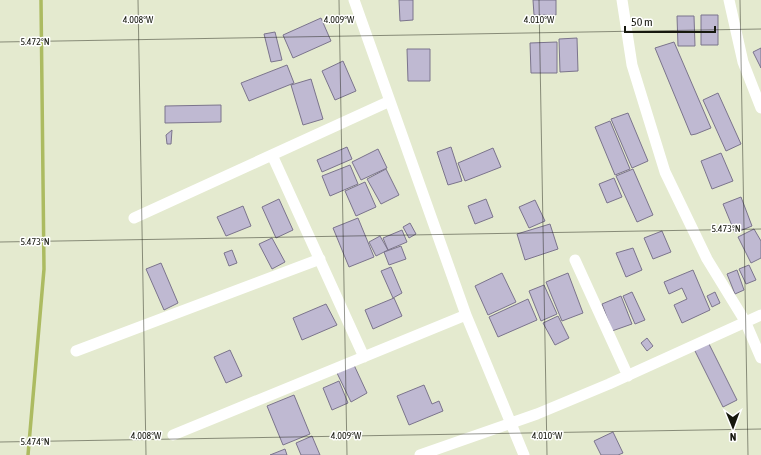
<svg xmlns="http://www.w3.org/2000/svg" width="761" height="455" viewBox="0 0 761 455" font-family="'Asap Condensed',sans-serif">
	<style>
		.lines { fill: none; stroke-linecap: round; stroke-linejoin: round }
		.stream { stroke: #acbb61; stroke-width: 3.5 }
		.building { fill: #bfb9d2; stroke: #7b748c }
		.street { stroke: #fff; stroke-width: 11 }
		.ticks { fill: none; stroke: #16180e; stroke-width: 1; stroke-opacity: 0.45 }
		.ticks-label { font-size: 10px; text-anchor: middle; fill: #16180e; stroke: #fff; stroke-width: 3; stroke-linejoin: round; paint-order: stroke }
	</style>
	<rect width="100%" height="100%" fill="#e4eacf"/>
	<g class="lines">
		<!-- stream -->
		<path class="stream" d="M28,455L44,269L41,0"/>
	</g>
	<!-- building -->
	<path class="building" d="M399,0H413V20L400,21Z
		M533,0H556V15H534Z
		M701,15H718V45H701Z
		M677,16H694L695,46H678Z
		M321,18L331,41L293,58L283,35Z
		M275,32L282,60L271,62L264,34Z
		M577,38L578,71L560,72L559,39Z
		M557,42V73H531L530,43Z
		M674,42L711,128L696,134L691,135L655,48Z
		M761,48V68L753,52Z
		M407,49H430V81H408Z
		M343,61L356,91L335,100L322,71Z
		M287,65L294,83L249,101L241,83Z
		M311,79L323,119L303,125L291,85Z
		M718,93L741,144L726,151L703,100Z
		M221,105V122L165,123V106Z
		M628,113L648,161L632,168L611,119Z
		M610,121L630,169L615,175L595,127Z
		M172,130L171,144H167L166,135Z
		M347,147L352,159L322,172L317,160Z
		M451,147L462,181L448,185L437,152Z
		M493,148L501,167L465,181L458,163Z
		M378,149L387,168L361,180L352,162Z
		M721,153L733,181L712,189L701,161Z
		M350,165L358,184L330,196L322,176Z
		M386,169L399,195L381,204L367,179Z
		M633,169L653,215L637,222L616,176Z
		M614,178L622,197L607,203L599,184Z
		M365,182L376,207L356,216L345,191Z
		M741,197L752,226L735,233L723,204Z
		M279,199L293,230L276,238L262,207Z
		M486,199L493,217L475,224L468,206Z
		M535,200L545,221L529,228L519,207Z
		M243,206L251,226L226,236L217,217Z
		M358,218L374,257L349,267L333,228Z
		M410,223L416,234L409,238L403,227Z
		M550,224L558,249L525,260L517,234Z
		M754,229L761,241V258L751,263L738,237Z
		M402,230L407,242L388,250L383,238Z
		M662,231L671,252L653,259L644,238Z
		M380,236L388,250L376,256L369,242Z
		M272,238L285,262L272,269L259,244Z
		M401,246L406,259L389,265L384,252Z
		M633,248L642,270L626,277L616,253Z
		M232,250L237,263L229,266L224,253Z
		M161,263L178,303L164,310L146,269Z
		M749,265L756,280L746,284L739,269Z
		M391,267L402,293L393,298L381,271Z
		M693,270L710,310L682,323L674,305L687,299L682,288L669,294L664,282Z
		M737,270L744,290L735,294L727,274Z
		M502,273L516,302L488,315L475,286Z
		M568,273L583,313L562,321L546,282Z
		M544,285L557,314L541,321L529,291Z
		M632,292L645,320L635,324L623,296Z
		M715,292L720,303L712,307L707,296Z
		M621,296L632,324L612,331L602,304Z
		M394,298L402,316L373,329L365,310Z
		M528,299L537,320L498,337L489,317Z
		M326,304L337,325L302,340L293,318Z
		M558,316L569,338L555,345L543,323Z
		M647,338L653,346L647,351L641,343Z
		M707,340L737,400L723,407L693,347Z
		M230,350L242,376L226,383L214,357Z
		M354,365L367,393L351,402L337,373Z
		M339,381L348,403L332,410L323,388Z
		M424,385L432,404L439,401L443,411L409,425L397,396Z
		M294,395L310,434L283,445L267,406Z
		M613,432L623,453L618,455H601L594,441Z
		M312,436L320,455H301L296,443Z
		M285,449L287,455H270Z"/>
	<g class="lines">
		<!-- street -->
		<path class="street" d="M354,0L466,315L524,455
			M622,0L632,65L665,172L707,259L745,321L761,358
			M729,0L743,62L761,108
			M272,155L364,357
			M134,218L390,101
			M575,260L628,376
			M76,351L320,259
			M173,435L466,315
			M420,455L537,414L609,384L761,315"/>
	</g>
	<!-- ticks -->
	<path class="ticks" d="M138,0L146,455M339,0L347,455M539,0L547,455M740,0L748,455M0,42L761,29M0,242L761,229M0,442L761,429"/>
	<g class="ticks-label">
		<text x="138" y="23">4.008°W</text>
		<text x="339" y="23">4.009°W</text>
		<text x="539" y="23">4.010°W</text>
		<text x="35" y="45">5.472°N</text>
		<text x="726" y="232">5.473°N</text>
		<text x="35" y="245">5.473°N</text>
		<text x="146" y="439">4.008°W</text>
		<text x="346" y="439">4.009°W</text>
		<text x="547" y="439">4.010°W</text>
		<text x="35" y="445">5.474°N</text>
	</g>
	<!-- north arrow -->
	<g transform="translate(733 427) rotate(179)" stroke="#ffffff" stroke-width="3" paint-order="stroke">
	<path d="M0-3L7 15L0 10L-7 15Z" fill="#16180e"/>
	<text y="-6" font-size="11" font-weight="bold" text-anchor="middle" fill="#16180e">N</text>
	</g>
	<!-- scale -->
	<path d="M625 26v6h90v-6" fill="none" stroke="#16180e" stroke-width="2"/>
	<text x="631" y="26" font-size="12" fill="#16180e" stroke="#ffffff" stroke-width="3" paint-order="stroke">50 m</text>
</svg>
